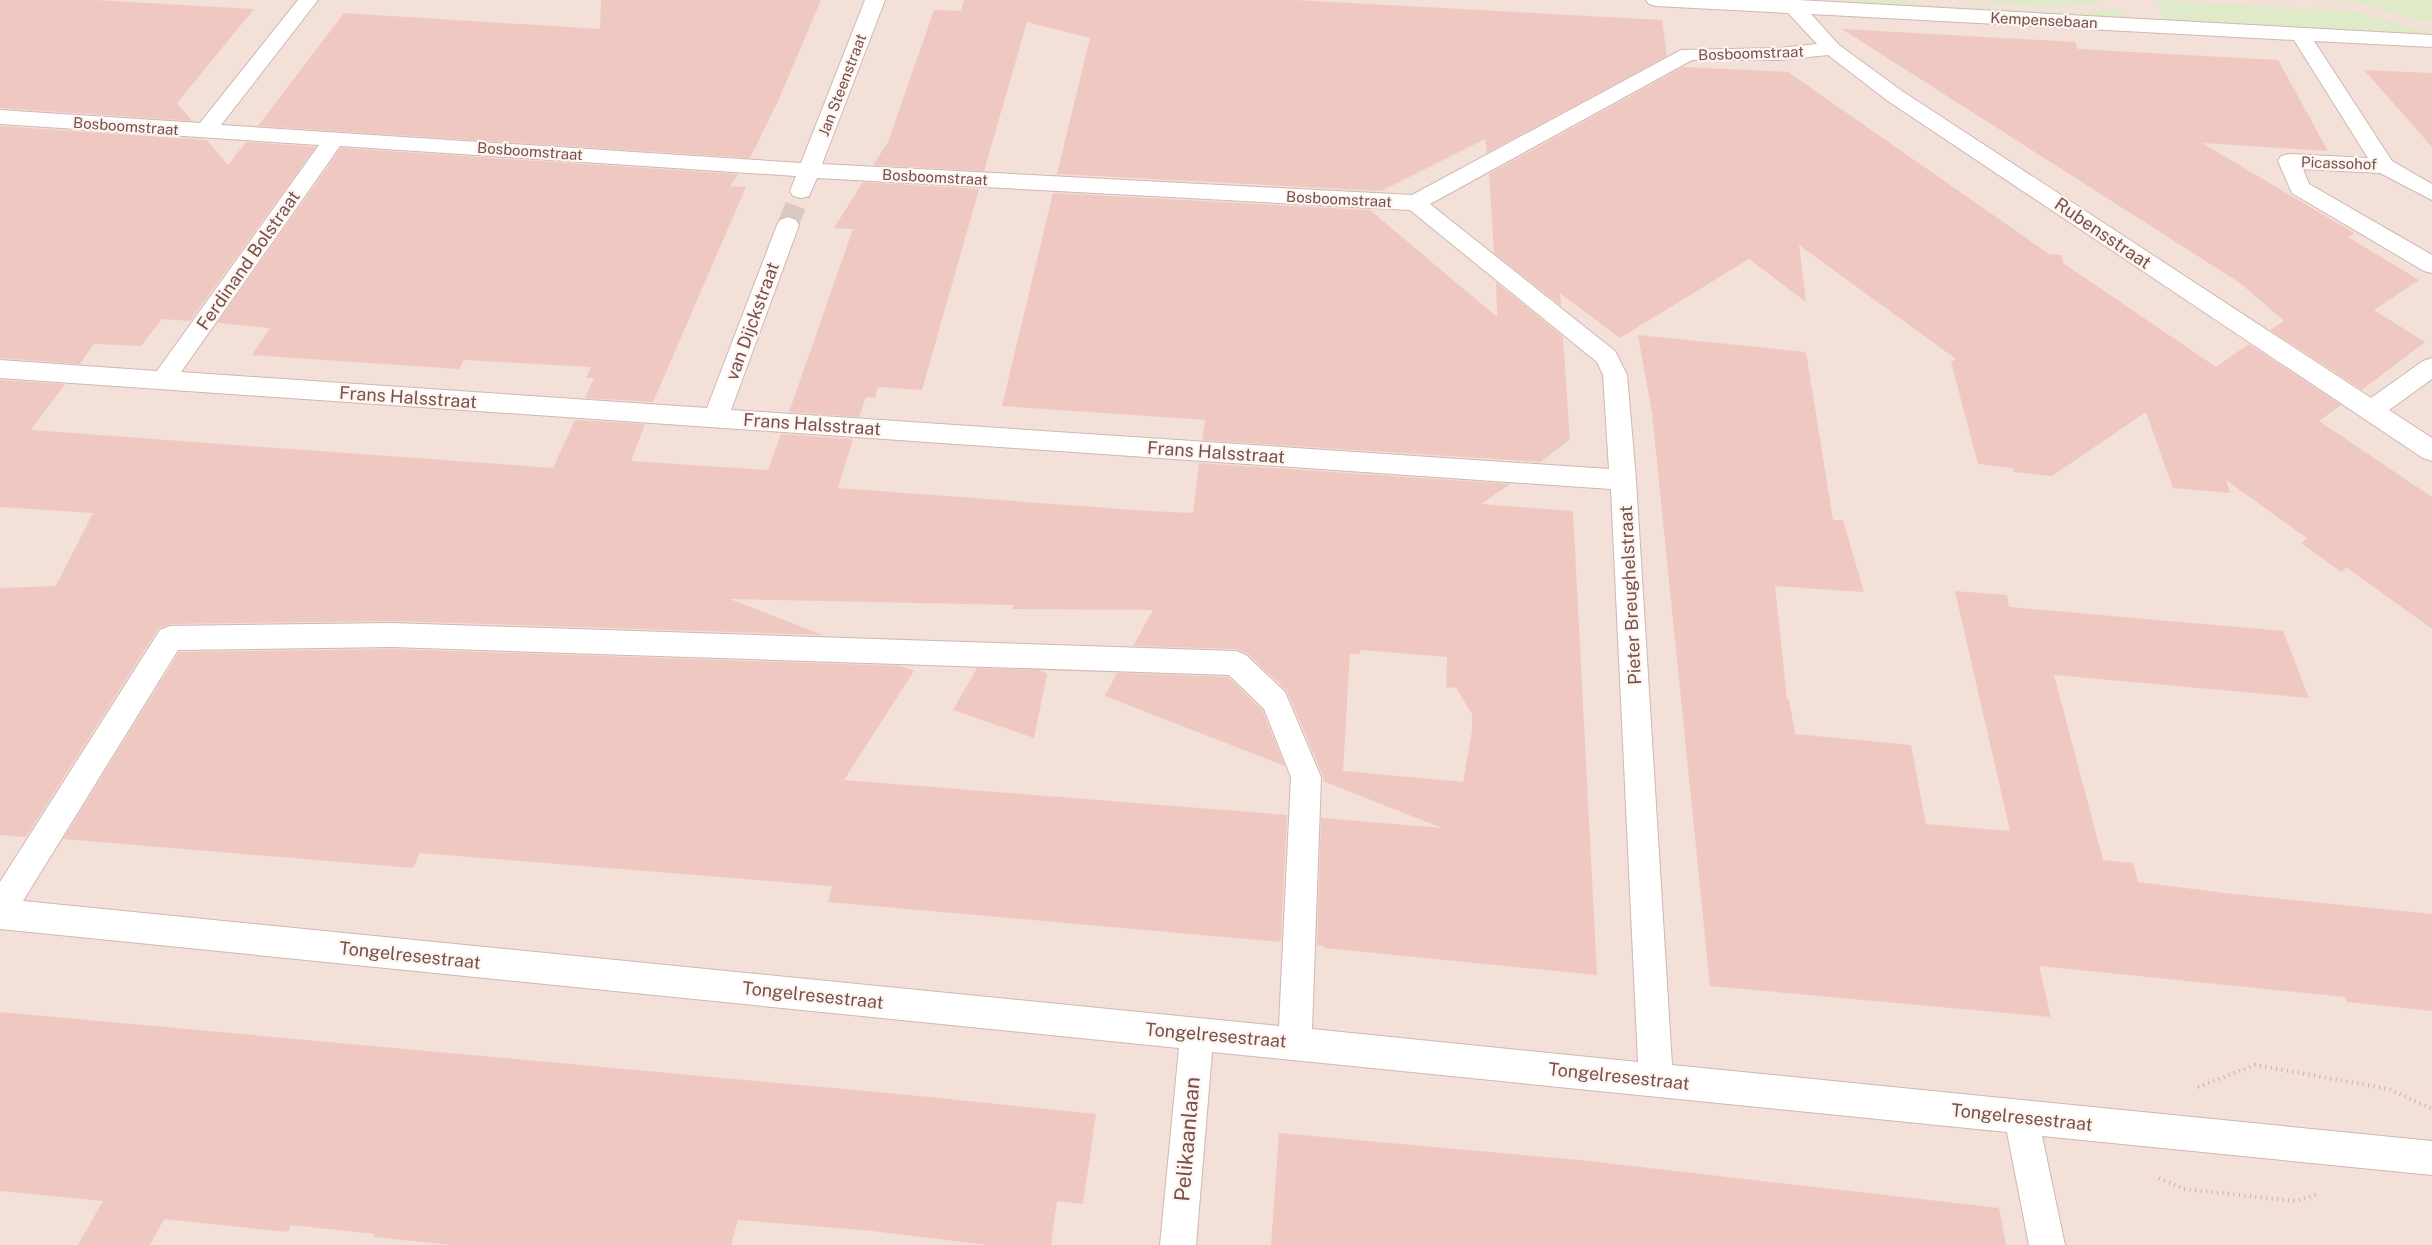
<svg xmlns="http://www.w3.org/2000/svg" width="2432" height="1245" viewBox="0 0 2432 1245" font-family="'Public Sans',sans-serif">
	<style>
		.residential { fill: #f3e0d8 }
		.green { fill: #dfeac8 }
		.building { fill: #f0c8c2; fill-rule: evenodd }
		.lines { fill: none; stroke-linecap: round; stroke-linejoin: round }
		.minor-tunnel { stroke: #dac8c3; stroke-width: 21; stroke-dasharray: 21 11; stroke-linecap: butt }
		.minor-casing { stroke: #d0b7b2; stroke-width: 2 }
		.path { stroke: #d6aaa5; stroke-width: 4; stroke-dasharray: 1 4.5; stroke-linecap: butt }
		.minor { fill: #fff; fill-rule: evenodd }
		.labels { text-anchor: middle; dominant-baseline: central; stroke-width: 4.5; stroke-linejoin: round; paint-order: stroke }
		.far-street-label { font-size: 15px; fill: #76514d; stroke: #fef5f0 }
		.street-label { font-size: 18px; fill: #76514d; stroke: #fef5f0 }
		.near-street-label { font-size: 21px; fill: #76514d; stroke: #fef5f0 }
	</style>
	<rect width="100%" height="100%" fill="#fcf0ea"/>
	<!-- residential -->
	<path class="residential" d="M0,0H2432V1245H0Z"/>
	<!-- green -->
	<path class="green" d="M1847,0H1906L1916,4L2078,13C2091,13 2111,8 2122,10L2126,18L1852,4Z
		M1959,0H2106C2070,12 1999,2 1959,0Z
		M2155,0L2353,11C2380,16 2404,29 2432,31V35L2166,20Z
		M2311,0H2432V21H2419L2357,2Z"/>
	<!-- building -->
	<path class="building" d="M0,0H95L254,9L177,103L192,121L0,108Z
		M601,0H821L779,99L750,158L258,126L344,13L600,29Z
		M964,0H1295L1662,20L1667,56L1487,153L1485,139L1381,191L1057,174L1090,38L1027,22L984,171L873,165L888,142L934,10L961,11Z
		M1842,29L2075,42L2078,49L2278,60L2328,151L2202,143L2354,233L2348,237L2419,280L2374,310L2425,342L2362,390L2270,330L2284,321L2240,283Z
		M1683,67L1788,72L2049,254L2062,255L2063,263L2216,367L2249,344L2341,405L2319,421L2432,497V629L2346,567L2341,572L2301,543L2307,538L2226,480L2230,493L2173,488L2146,412L2052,476L2014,472L2013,468L1978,464L1951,362L1956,359L1799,245L1806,302L1749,259L1620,338L1560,293L1561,306L1494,253L1489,174Z
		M2364,70L2432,73V147Z
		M0,126L207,140L228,165L246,142L316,147L190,321L162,319L141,346L94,344L80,364L0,358Z
		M341,148L738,174L730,186L746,187L653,402L585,398L594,378H586L591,367L464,360L459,369L252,355L270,328L217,323Z
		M863,182L979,189L922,390L878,387L875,398L866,397L859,417L789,412L853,229L834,228Z
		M1053,193L1370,210L1497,317L1496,282L1563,337L1570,440L1540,462L1202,440L1205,420L1002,406Z
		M1638,335L1806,352L1833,520H1843L1864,592L1775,586L1787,699H1789L1795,734L1911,745L1926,824L2010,831L1955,591L2007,595L2009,607L2283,631L2309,698L2054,675L2103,860L2133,863L2138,882L2225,893L2432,914V1011L2347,1002L2345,997L2039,966L2051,1017L1710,986L1652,413Z
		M0,380L65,384L31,430L553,468L575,420L645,424L631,461L768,470L781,434L853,439L838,488L1149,511L1193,513L1199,463L1510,484L1481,504L1573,511L1597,975L1324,948V946L1317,945L1321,818L1442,828L1323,781V776L1287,691L1247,653L1236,649L1133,646L1153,610L1012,609L1014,605L730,599L823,635L392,621L170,624L158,629L26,837L0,835V588L56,586L93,513L0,507ZM1360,650L1447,657L1446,687L1456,688L1472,714V731L1463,782L1343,771L1350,654H1360Z
		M392,649L901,666L914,671L844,780L1287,815L1281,942L828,902L832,886L420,853L413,868L63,839L179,652Z
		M977,668L1039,670L1047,674L1034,738L953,710Z
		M1117,673L1228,677L1262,710L1285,766L1105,696Z
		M0,1012L899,1094L1096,1114L1083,1204L1057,1201L1051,1245H989L863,1230L738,1220L731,1245H452L374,1237L375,1234L291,1225L288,1232L164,1219L150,1245H78L103,1201L0,1191Z
		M1279,1133L1579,1160L1999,1208L2006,1245H1271Z"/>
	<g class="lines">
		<!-- minor-tunnel -->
		<path class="minor-tunnel" d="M788,225L801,191"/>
		<!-- minor casing -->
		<g class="minor-casing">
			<path id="minor" d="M298,0H318L221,125L801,163L865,0H885L822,164L1412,195L1681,50L1779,48L1817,44L1788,13L1656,6L1649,4L1646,0H1798L2432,35V47L2314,41L2392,161L2432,184V200L2380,173L2303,169L2309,184L2432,255V273L2424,271L2292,193L2278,161L2281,156L2289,154L2368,158L2294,40L1811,14L1839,45L1902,91L2371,398L2423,361L2432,358V379L2389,410L2432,438V461L2423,458L1888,101L1828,55L1779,60H1692L1430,204L1615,351L1627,375L1636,480L1672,1065L2432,1141V1175L2042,1136L2065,1245H2029L2007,1132L1212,1052L1196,1245H1160L1179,1048L0,929V882L160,630L170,626L392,623L1236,651L1246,655L1285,692L1321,777L1312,1029L1638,1062L1611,489L0,378V360L157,371L319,145L0,124V110L200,123ZM340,146L796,176L790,191L793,196L801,198L809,196L817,178L1410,210L1597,362L1603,375L1609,469L731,410L799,225L796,220L788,217L780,220L777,225L707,408L181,372ZM392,647L1229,675L1264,709L1291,777L1279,1026L23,901L178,650Z"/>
		</g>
		<!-- path -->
		<path class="path" d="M2198,1087L2255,1065L2389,1089L2432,1109
			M2159,1178L2184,1189L2296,1201L2319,1194"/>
		<!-- minor -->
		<use href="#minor" class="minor"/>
	</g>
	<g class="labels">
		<!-- far-street labels -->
		<g class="far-street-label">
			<text transform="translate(2044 20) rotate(3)">Kempensebaan</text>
			<text transform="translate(1751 53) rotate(-2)">Bosboomstraat</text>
			<text transform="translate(842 85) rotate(-69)">Jan Steenstraat</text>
			<text transform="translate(126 126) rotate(4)">Bosboomstraat</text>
			<text transform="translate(530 151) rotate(4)">Bosboomstraat</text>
			<text transform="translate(2339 163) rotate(2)">Picassohof</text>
			<text transform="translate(935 177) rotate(3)">Bosboomstraat</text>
			<text transform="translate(1339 199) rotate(3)">Bosboomstraat</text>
		</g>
		<!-- street labels -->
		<g class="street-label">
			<text transform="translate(2103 233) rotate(34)">Rubensstraat</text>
			<text transform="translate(248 260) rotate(-55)">Ferdinand Bolstraat</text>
			<text transform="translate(752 321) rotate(-70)">van Dijckstraat</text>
			<text transform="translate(408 397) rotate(4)">Frans Halsstraat</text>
			<text transform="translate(812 424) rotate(4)">Frans Halsstraat</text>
			<text transform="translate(1216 452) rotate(4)">Frans Halsstraat</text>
			<text transform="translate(1630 595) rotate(-93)">Pieter Breughelstraat</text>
			<text transform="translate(410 955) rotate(6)">Tongelresestraat</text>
			<text transform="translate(813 995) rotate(6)">Tongelresestraat</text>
			<text transform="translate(1216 1035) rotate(5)">Tongelresestraat</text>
			<text transform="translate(1619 1076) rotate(6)">Tongelresestraat</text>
			<text transform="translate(2022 1117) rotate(6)">Tongelresestraat</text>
		</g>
		<!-- near-street labels -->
		<g class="near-street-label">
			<text transform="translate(1187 1139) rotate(-85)">Pelikaanlaan</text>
		</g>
	</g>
</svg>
